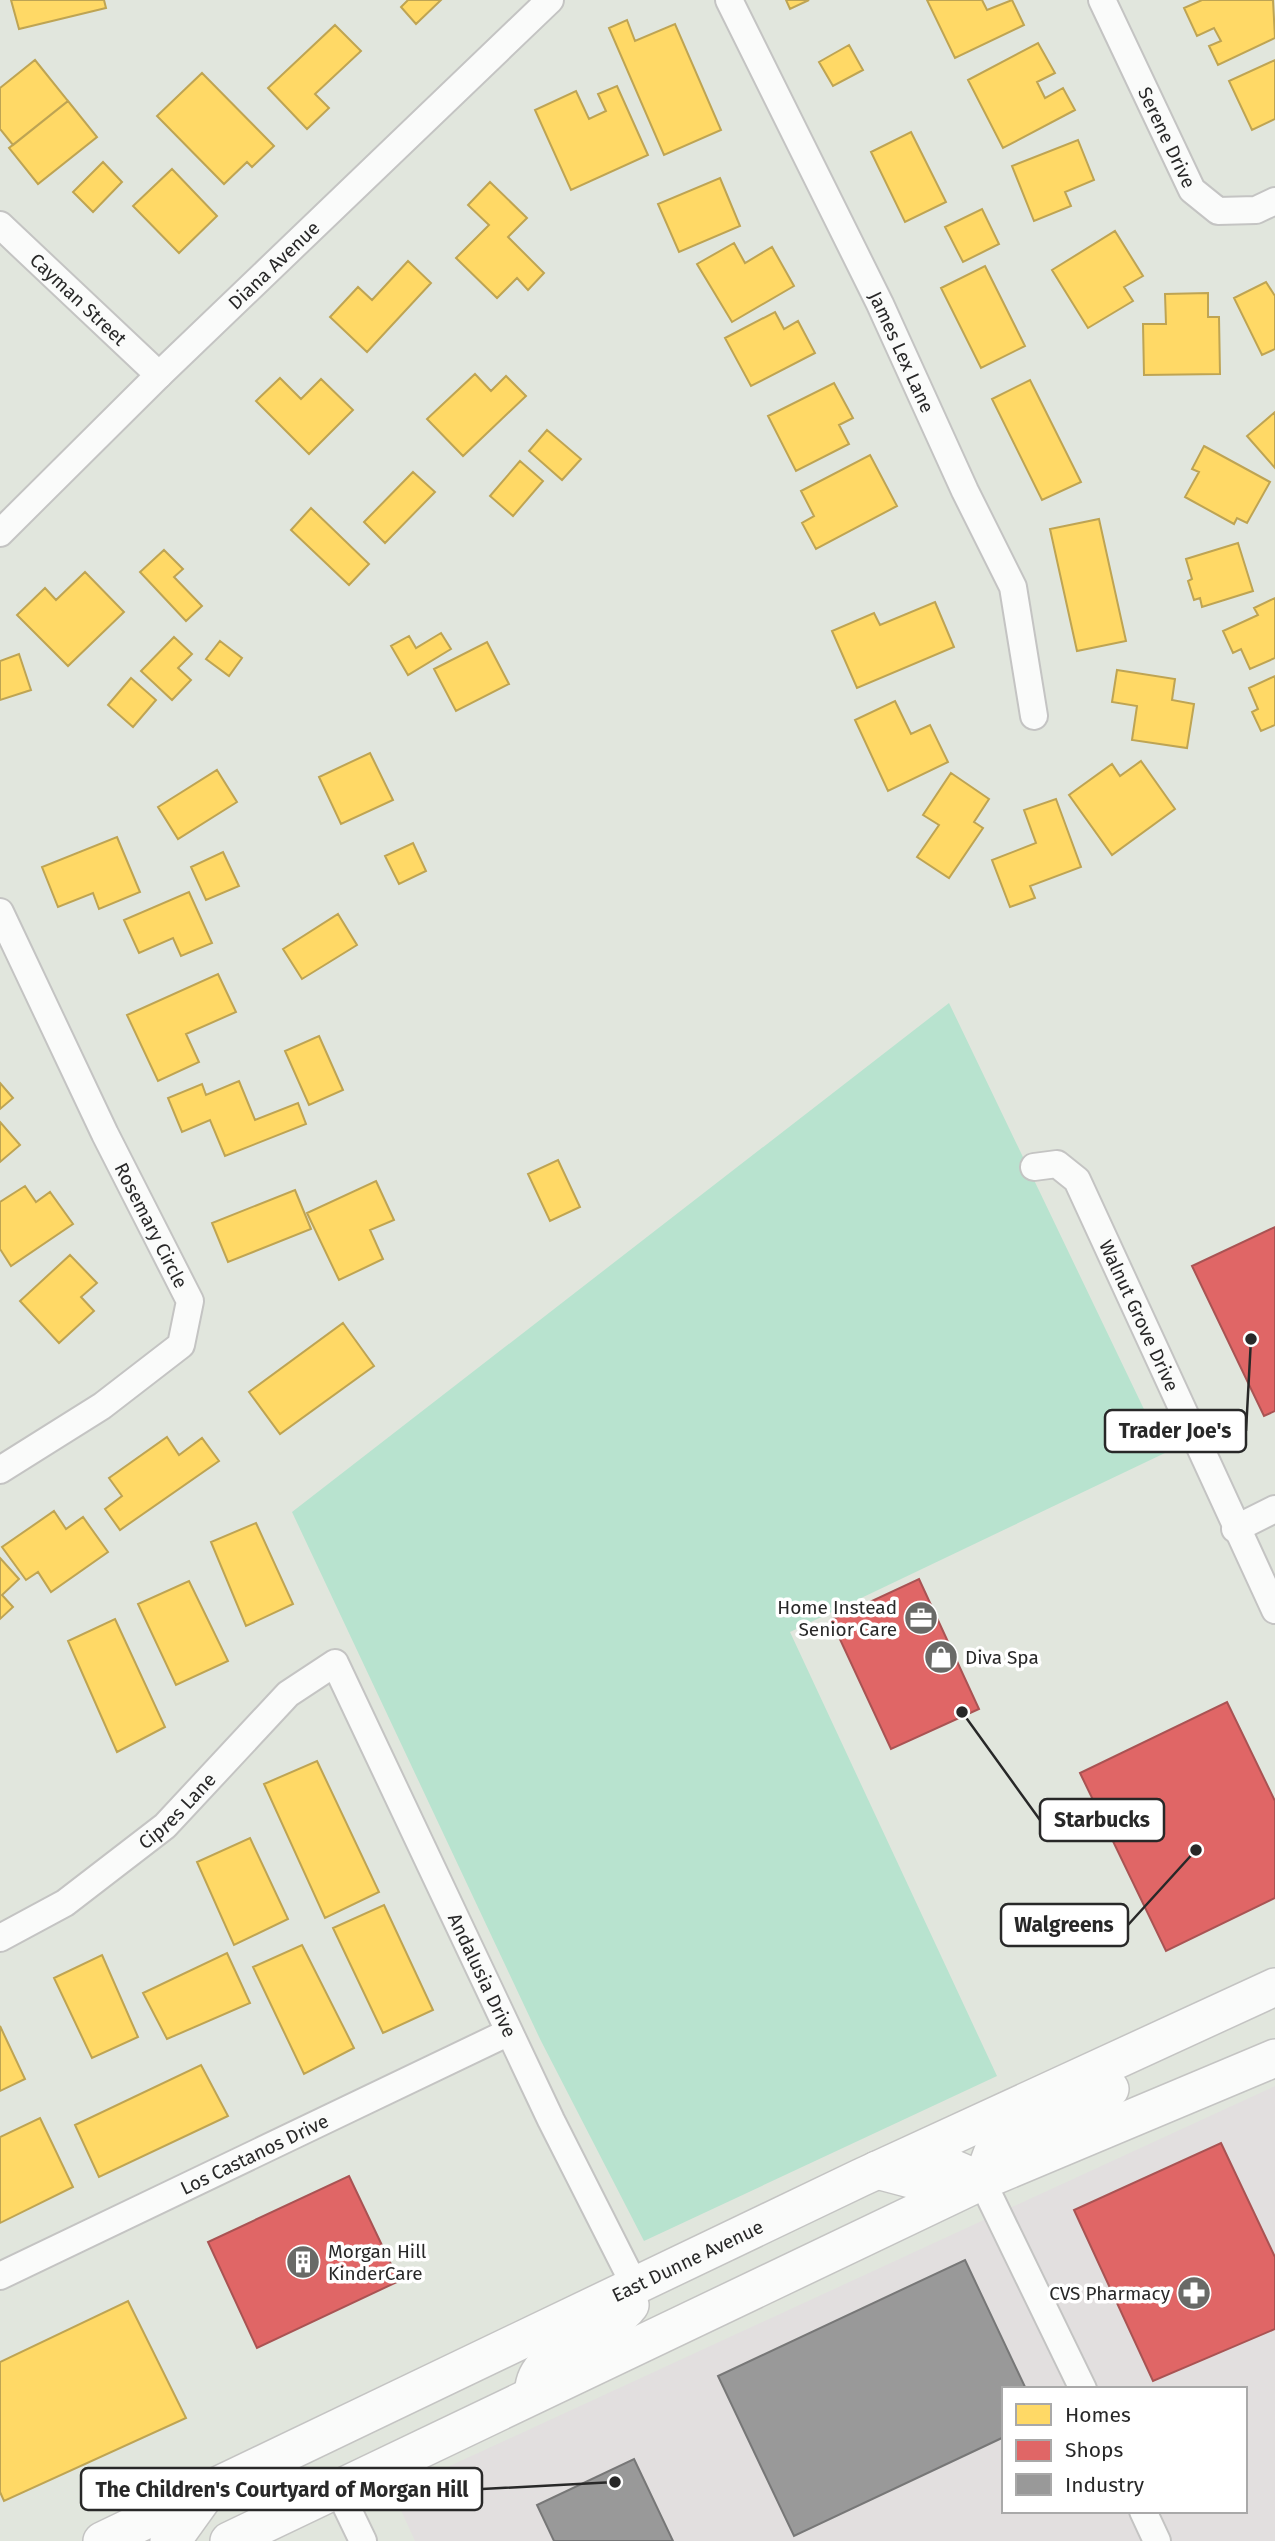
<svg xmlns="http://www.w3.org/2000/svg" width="1275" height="2541" viewBox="0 0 1275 2541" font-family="'Fira Sans',sans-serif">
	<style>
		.industrial { fill: #e2dfdf; fill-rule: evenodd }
		.green { fill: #b8e3cf }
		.homes { fill: #ffd966; stroke: #bea453; stroke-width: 2 }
		.shops { fill: #e06666; stroke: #a95353; stroke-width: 2 }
		.industry { fill: #999; stroke: #777; stroke-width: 2 }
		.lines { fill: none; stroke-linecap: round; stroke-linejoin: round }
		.minor-casing { stroke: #c4c4c3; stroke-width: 30 }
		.secondary-casing { stroke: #c4c4c3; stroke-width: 40 }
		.minor { stroke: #fafbfa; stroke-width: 26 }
		.secondary { stroke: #fafbfa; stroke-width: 37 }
		.labels { text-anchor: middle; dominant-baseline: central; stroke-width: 7; stroke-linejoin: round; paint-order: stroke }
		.street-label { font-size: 19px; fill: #282828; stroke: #fff }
		.poi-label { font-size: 19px; fill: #282828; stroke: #fff; text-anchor: end }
		.leader { fill: none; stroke: #282828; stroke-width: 2.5 }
		.callout-dot { fill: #282828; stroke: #fff; stroke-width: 2.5 }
		.callout { fill: #fff; stroke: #282828; stroke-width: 2.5 }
		.callout-label { font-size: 21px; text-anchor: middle; font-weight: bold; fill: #282828 }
	</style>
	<rect width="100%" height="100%" fill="#e1e6dd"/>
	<!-- industrial -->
	<path class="industrial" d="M1275,2086V2541H415L399,2506L402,2488ZM1004,2389H1245V2511H1004Z"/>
	<!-- green -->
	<path class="green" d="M949,1003L1165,1453L790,1632L997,2076L644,2241L540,2039L292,1512Z"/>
	<!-- homes -->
	<path class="homes" d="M11,0H104L106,8L19,29Z
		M408,0H441L416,24L401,7Z
		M786,0H809L790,9Z
		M927,0H982L987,10L1012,0L1024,25L955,58Z
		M1202,0H1273L1275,38L1218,65L1209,46L1221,41L1214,28L1197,36L1184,8Z
		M627,20L635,41L675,24L721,130L664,155L609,28Z
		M335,25L361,51L315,94L329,108L307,129L268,88Z
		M1038,43L1055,73L1037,82L1045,98L1063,88L1075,110L1003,148L968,80Z
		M849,45L863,70L833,86L819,62Z
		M35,60L68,101L13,145L0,129V88Z
		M1275,60V119L1252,130L1229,81Z
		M202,73L274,146L252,167L247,162L224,184L157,116Z
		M617,86L648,155L571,190L535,110L576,91L589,119L606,111L598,94Z
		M68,101L97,137L38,184L9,148Z
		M911,132L946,202L905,222L871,152Z
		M1078,140L1094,180L1065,192L1071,206L1034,221L1012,166Z
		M103,162L122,182L93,212L73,192Z
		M172,169L217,216L179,253L133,206Z
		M720,178L740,226L679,252L658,204Z
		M490,182L527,218L508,237L544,273L528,290L517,278L497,298L456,258L489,225L468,205Z
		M982,209L999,244L963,262L945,227Z
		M1115,231L1143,276L1124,287L1133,301L1088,328L1052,270Z
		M734,243L745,263L772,247L794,286L732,322L697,264Z
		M408,261L431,283L367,352L330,317L358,287L372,300Z
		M985,266L1025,346L981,368L941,288Z
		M1266,282L1275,296V349L1262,355L1234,298Z
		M1208,293V317H1219L1220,374L1144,375L1143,324H1166L1165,294Z
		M775,312L784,329L798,321L815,353L751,386L725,338Z
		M475,374L491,391L506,376L526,396L463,456L427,419Z
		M280,378L301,399L321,379L353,410L309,454L256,401Z
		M1030,380L1081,482L1042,500L992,399Z
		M834,383L853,418L839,425L849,444L796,471L768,416Z
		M1275,412V468L1247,436Z
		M547,430L581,459L562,480L529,451Z
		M1204,446L1270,482L1247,523L1237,518L1234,524L1185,497L1199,472L1192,469Z
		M870,455L897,506L816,549L802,523L814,516L801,491Z
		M520,461L543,481L513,516L490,496Z
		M413,472L435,492L385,543L364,522Z
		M311,508L369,564L349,585L291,530Z
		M1099,519L1126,641L1077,651L1050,529Z
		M1238,543L1253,591L1202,607L1200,598L1194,600L1188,581L1192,579L1186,559Z
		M164,550L183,569L174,577L202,606L186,621L140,572Z
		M85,572L124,612L68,666L17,615L45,588L56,600Z
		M1275,598V658L1250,669L1241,649L1233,653L1223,631L1258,615L1254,608Z
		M935,602L954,647L857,688L832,631L874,613L880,625Z
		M441,633L451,649L408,675L391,646L409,636L416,648Z
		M174,637L192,654L178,668L191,680L172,700L141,671Z
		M220,641L242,658L229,676L206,659Z
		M487,642L509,684L456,711L434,669Z
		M19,654L31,690L0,700V661Z
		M1117,670L1175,679L1172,700L1194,704L1187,748L1132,740L1137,706L1112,702Z
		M1275,676V725L1261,731L1252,712L1258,709L1249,688Z
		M131,678L156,700L133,727L108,705Z
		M895,701L911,734L930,725L948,762L888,791L855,720Z
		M370,753L393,800L341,824L319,777Z
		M1141,761L1175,809L1112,855L1069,795L1112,764L1120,776Z
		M217,770L237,802L178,839L158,807Z
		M951,773L989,799L974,822L983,828L949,878L917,857L939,825L923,815Z
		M1056,799L1081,867L1030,886L1035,898L1010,907L992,860L1036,843L1024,810Z
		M117,837L140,892L99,909L93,893L58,907L42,867Z
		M413,843L426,871L399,884L385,856Z
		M223,852L239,886L206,900L191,867Z
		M189,892L212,943L181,956L173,938L139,953L124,920Z
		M338,914L357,945L302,979L283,949Z
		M218,974L236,1012L186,1034L199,1062L158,1081L127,1015Z
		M319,1036L343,1090L309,1105L285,1051Z
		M239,1081L255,1120L298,1103L306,1124L225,1156L210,1120L182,1132L168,1098L202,1084L206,1095Z
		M0,1083L13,1098L0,1109Z
		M0,1122L20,1145L0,1162Z
		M558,1160L580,1207L550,1221L528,1174Z
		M376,1181L394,1220L370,1230L383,1259L339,1280L307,1213Z
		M25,1186L36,1202L50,1192L73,1224L11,1266L0,1249V1202Z
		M295,1190L311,1229L228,1262L212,1223Z
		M70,1255L97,1283L81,1297L94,1311L59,1343L20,1301Z
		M343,1323L374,1366L280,1434L249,1392Z
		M167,1437L179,1455L202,1438L219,1461L120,1530L105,1509L122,1496L109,1478Z
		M54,1511L66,1529L83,1517L108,1552L51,1592L38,1572L26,1580L2,1547Z
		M256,1523L293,1604L246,1626L211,1542Z
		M0,1558L19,1579L2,1595L13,1607L0,1619Z
		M189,1581L228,1661L176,1685L138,1604Z
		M115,1619L165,1727L117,1752L68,1641Z
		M317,1761L379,1892L325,1918L264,1784Z
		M250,1838L288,1919L234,1945L197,1862Z
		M384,1905L433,2010L383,2033L333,1928Z
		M302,1945L354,2048L304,2074L253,1967Z
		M227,1953L250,2003L167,2039L143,1993Z
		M102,1955L138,2037L92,2058L54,1978Z
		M0,2026L25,2079L0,2091Z
		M201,2065L228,2116L99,2177L75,2125Z
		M40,2118L73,2187L0,2223V2137Z
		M128,2301L186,2418L4,2501L0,2492V2362Z"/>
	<!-- shops -->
	<path class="shops" d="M1275,1227V1411L1264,1416L1192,1266Z
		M919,1579L979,1709L891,1749L831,1620Z
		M1227,1702L1275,1801V1898L1166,1951L1080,1773Z
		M1221,2143L1275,2257V2329L1153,2381L1074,2210Z
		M349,2176L399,2281L257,2348L208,2242Z"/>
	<!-- industry -->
	<path class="industry" d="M965,2260L1026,2389H1004V2437L794,2536L718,2376Z
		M634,2459L673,2541H554L537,2505Z"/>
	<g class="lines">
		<!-- minor casing -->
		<g class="minor-casing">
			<g id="minor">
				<path id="s1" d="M729,0L880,304L965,491L1013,587L1034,716"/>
				<path id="s2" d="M1102,0L1192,190L1218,211L1256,210L1275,201"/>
				<path id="s3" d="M0,225L159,375"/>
				<path id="s4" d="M0,533L159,375L550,0"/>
				<path id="s5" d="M0,912L105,1134L190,1301L181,1345L102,1406L0,1470"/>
				<path id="s6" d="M1034,1167L1057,1164L1077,1180L1275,1610"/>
				<path d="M1235,1529L1275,1509"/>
				<path id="s7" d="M0,1938L65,1903L165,1826L288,1694L335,1663L551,2120L635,2286"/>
				<path d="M982,2181L1083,2389"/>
				<path id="s8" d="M0,2276L509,2032"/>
				<path d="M338,2489L363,2541"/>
				<path d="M1143,2511L1157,2541"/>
			</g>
		</g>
		<!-- secondary casing -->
		<g class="secondary-casing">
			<g id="secondary">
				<path d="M877,2170L911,2179L952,2168L982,2181L992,2154L1005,2138L1110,2089"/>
				<path d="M534,2387C539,2349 607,2336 630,2305"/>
				<path id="s9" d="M102,2541L860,2178L1275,1987"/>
				<path d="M169,2541L174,2538L207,2492"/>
				<path d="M229,2541L982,2181L1275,2058"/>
			</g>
		</g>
		<!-- minor -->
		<use href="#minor" class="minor"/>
		<!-- secondary -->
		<use href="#secondary" class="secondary"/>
	</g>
	<!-- icons -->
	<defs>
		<g id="office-disc" transform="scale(1.75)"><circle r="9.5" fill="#696a67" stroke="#fff"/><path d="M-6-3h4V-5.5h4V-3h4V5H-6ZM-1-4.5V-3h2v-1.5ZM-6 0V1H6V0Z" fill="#fff"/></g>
		<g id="shop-disc" transform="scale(1.75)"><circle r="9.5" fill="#696a67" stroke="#fff"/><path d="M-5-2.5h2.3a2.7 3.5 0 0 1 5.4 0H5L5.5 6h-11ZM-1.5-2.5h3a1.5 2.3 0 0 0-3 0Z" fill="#fff"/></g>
		<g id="building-disc" transform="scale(1.75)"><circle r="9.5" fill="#696a67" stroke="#fff"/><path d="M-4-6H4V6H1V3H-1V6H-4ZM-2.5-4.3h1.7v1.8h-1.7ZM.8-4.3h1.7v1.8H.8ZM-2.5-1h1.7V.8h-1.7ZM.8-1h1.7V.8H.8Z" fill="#fff"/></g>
		<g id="pharmacy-disc" transform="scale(1.75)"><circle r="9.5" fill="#696a67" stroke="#fff"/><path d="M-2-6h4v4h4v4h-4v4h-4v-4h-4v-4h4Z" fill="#fff"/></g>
	</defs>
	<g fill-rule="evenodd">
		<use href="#office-disc" x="921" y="1618"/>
		<use href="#shop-disc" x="941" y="1657"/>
		<use href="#building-disc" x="303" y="2262"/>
		<use href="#pharmacy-disc" x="1194" y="2293"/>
	</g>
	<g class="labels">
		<!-- street labels -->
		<g class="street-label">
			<text stroke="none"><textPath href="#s2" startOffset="152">Serene Drive</textPath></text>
			<text stroke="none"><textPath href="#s4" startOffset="383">Diana Avenue</textPath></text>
			<text stroke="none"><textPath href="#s3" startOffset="108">Cayman Street</textPath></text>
			<text stroke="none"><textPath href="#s1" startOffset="392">James Lex Lane</textPath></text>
			<text stroke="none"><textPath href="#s5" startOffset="348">Rosemary Circle</textPath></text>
			<text stroke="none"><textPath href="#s6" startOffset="198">Walnut Grove Drive</textPath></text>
			<text stroke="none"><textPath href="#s7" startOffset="219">Cipres Lane</textPath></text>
			<text stroke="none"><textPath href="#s7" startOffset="782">Andalusia Drive</textPath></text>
			<text stroke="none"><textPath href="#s8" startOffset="282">Los Castanos Drive</textPath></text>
			<text stroke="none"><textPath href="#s9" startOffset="649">East Dunne Avenue</textPath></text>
		</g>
		<!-- poi labels -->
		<g class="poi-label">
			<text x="897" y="1607">Home Instead<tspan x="897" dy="22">Senior Care</tspan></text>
			<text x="965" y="1657" text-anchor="start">Diva Spa</text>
			<text x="328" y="2251" text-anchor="start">Morgan Hill<tspan x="328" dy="22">KinderCare</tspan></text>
			<text x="1170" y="2293">CVS Pharmacy</text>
		</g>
	</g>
	<!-- callouts -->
	<path class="leader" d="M1251 1339L1246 1431M962 1712L1040 1820M1196 1850L1128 1925M615 2482L482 2489"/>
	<g class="callout-dot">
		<circle cx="1251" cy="1339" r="7"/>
		<circle cx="962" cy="1712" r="7"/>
		<circle cx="1196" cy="1850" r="7"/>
		<circle cx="615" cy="2482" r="7"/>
	</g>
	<g class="callout">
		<rect x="1105" y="1410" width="141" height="42" rx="7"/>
		<rect x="1040" y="1799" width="124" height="42" rx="7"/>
		<rect x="1001" y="1904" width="127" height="42" rx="7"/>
		<rect x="81" y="2468" width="401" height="42" rx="7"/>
	</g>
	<g class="callout-label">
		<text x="1175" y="1438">Trader Joe's</text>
		<text x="1102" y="1827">Starbucks</text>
		<text x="1064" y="1932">Walgreens</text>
		<text x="282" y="2497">The Children's Courtyard of Morgan Hill</text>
	</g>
	<!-- legend -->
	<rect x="1002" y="2387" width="245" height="126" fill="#ffffff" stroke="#a9a9a9" stroke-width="2"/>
	<rect x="1016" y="2404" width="35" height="21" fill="#ffd966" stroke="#a9a9a9" stroke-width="2"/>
	<text x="1065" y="2422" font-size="21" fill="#282828">Homes</text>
	<rect x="1016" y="2440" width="35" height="21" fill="#e06666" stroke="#a9a9a9" stroke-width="2"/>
	<text x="1065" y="2457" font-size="21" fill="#282828">Shops</text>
	<rect x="1016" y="2474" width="35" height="21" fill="#999999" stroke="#a9a9a9" stroke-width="2"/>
	<text x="1065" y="2492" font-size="21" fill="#282828">Industry</text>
</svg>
